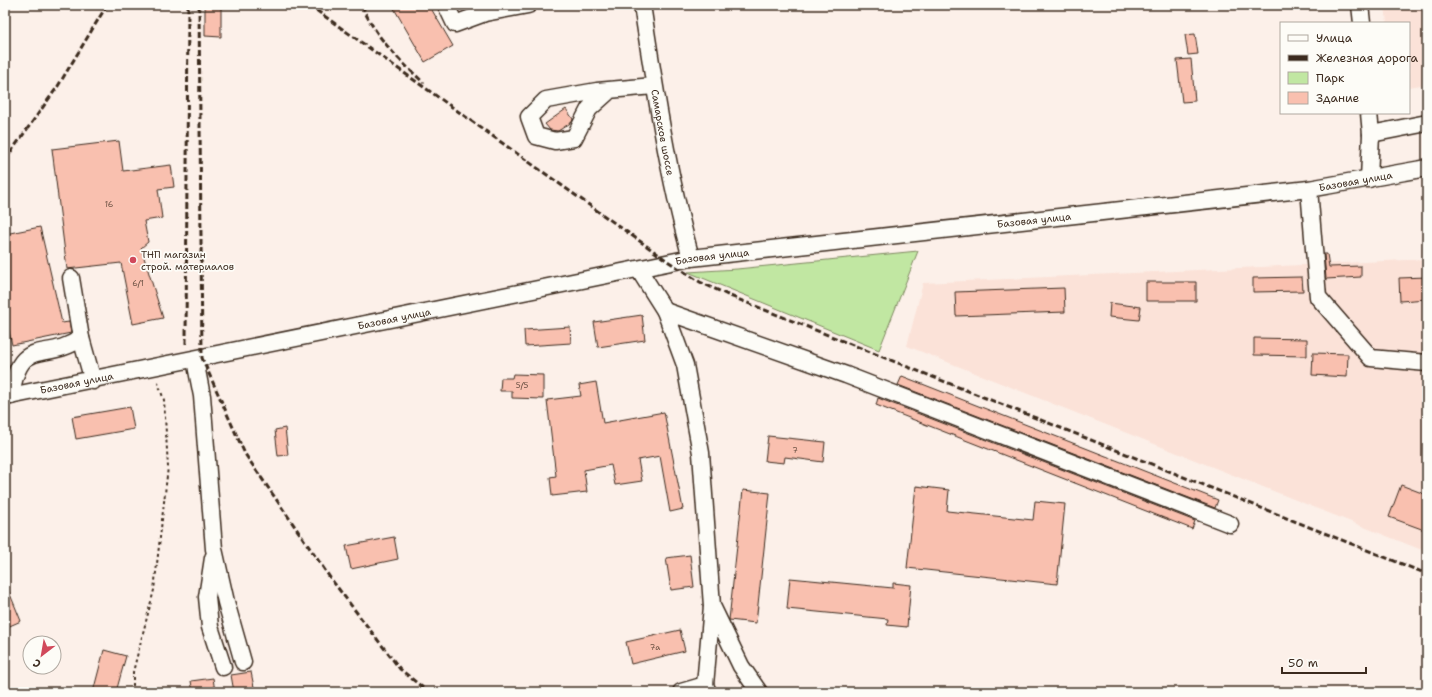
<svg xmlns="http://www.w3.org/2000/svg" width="1432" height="697" viewBox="0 0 1432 697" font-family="'Shantell Sans',sans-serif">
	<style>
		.built { fill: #fbe2d8 }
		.green { fill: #c1e7a2; stroke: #7e8860 }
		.building { fill: #f9c0af; stroke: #3b2a1e }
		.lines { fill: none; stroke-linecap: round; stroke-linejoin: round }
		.minor-casing { stroke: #3b2a1e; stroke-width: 19 }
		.path { stroke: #3b2a1e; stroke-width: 2; stroke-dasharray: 3 3; stroke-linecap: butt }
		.minor { stroke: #fdfcf7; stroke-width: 16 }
		.rail { stroke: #3b2a1e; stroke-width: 3; stroke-dasharray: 6 3; stroke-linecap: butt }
		.poi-dot { fill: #d1495b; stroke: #fdfcf7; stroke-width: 1.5 }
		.labels { text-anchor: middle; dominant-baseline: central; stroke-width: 3.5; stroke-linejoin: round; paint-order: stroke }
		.number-label { font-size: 8px; fill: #6a5042 }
		.street-label { font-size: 10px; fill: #3b2a1e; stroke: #fdfcf7 }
		.poi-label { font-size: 10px; fill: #3b2a1e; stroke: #fdfcf7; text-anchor: start }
	</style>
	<rect width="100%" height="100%" fill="#fcf0e9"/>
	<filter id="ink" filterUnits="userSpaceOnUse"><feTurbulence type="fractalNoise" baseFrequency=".025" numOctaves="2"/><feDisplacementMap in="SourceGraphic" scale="8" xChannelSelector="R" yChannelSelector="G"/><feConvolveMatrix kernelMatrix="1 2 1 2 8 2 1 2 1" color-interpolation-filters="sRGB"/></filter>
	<g filter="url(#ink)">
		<!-- built -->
		<path class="built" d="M1385,5H1427V84L1409,87V23H1387Z
			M1427,259V552L907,346L923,283Z"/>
		<!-- green -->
		<path class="green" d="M918,251L879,350L688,272L737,269Z"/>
		<!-- building -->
		<path class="building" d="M205,5H221V37L205,36Z
			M392,5H429L453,46L425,62Z
			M1195,34L1198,54L1188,55L1185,35Z
			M1191,59L1195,101L1182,102L1177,60Z
			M566,109L573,119L572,122L558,131L550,130L545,124Z
			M119,141L123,171L171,165L174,187L158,189L162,218L144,221L148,242L141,248L163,318L133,324L121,263L67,269L52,149Z
			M40,227L62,323L69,322L71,333L12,345L5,313V234Z
			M1324,254H1327L1329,267L1361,266V277L1326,279Z
			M1302,277L1303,291L1253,292V278Z
			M1427,277V299L1400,301L1399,278Z
			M1146,282H1196V301H1146Z
			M1064,288L1065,312L956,316L955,292Z
			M1110,303L1141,307L1139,320L1109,317Z
			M642,315L645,340L598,347L594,322Z
			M570,327L571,343L525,346L524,330Z
			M1254,338L1307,339V356L1254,355Z
			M1313,353L1348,354L1347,377L1312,375Z
			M513,374L543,375V399L512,398V391H500L501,378H512Z
			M902,376L1218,500L1215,508L898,385Z
			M596,382L603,423L664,412L683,509L670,512L660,456L638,460L642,481L615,485L611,465L584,470L587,492L552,496L550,477L556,476L547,400L581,396L579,385Z
			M878,398L1195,521L1192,529L876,405Z
			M130,407L134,429L76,439L72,417Z
			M285,428L288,455L278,456L275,430Z
			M768,436L825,442L823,462L785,457L784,463L765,461Z
			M1401,485L1427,495V531L1389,517Z
			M916,486L949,490L947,511L1033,520L1035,501L1065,504L1057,584L907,568Z
			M743,490L770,493L756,623L729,620Z
			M394,537L398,559L351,569L346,546Z
			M690,555L694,587L671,590L666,558Z
			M790,578L893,588V583L911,585L907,627L887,625L888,619L787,609Z
			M5,582L21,621L5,628Z
			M680,630L685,651L631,664L626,642Z
			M104,650L126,656L116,692H93Z
			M251,672L255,692H234L231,675Z
			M213,678L215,692H193L191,681Z"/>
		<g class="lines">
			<!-- minor casing -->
			<g class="minor-casing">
				<g id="minor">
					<path d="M446,5L455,24L485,13L528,5"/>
					<path id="s1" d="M642,5C655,90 668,175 691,258"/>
					<path d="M1360,5L1362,23"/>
					<path d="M609,91L589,109L574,138L555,141L536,136L529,117L546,100L597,91L654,86"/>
					<path d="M1369,113L1371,134L1369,179"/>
					<path d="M1371,134L1427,123"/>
					<path d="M1309,189L1318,297L1371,358L1427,363"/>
					<path d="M639,270L665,311L685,365L701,453L712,606L741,666L759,692"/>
					<path d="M665,311L846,375L1230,524"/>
					<path d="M81,338L93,381"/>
					<path d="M195,360L202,396L214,549L226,602L243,662"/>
					<path d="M11,396C20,333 45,364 81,338L71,278"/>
					<path id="s2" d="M5,397L691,258L1309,189L1427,168"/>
					<path d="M213,558L207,597L210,627L223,667"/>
					<path d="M681,692L705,685"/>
					<path d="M708,692L705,685L712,606"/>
				</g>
			</g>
			<!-- path -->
			<path class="path" d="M133,692V672L154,590L168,467L164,400L157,380"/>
			<!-- minor -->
			<use href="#minor" class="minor"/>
			<!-- rail -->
			<path class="rail" d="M199,5L202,358L245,454L331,579L400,669L428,692
				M309,5L669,262L700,282L730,296L1427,574
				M362,5C374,36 400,61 424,83
				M5,160L58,86L107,5
				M186,344L188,5"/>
		</g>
	</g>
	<!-- markers -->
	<circle class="poi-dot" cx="133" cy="260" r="4"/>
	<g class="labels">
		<!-- number labels -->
		<g class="number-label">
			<text x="109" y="204">16</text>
			<text x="138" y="283">6/1</text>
			<text x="522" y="385">5/5</text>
			<text x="795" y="450">7</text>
			<text x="655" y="647">7а</text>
		</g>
		<!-- street labels -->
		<g class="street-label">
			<text stroke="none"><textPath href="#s1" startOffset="129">Самарское шоссе</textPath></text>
			<text stroke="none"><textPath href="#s2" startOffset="1369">Базовая улица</textPath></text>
			<text stroke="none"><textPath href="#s2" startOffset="1045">Базовая улица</textPath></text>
			<text stroke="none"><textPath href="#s2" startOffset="721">Базовая улица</textPath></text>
			<text stroke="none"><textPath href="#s2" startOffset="397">Базовая улица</textPath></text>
			<text stroke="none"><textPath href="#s2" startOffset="73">Базовая улица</textPath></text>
		</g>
		<!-- poi labels -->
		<g class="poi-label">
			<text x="141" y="254">ТНП магазин<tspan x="141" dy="12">строй. материалов</tspan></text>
		</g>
	</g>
	<!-- margin -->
	<rect width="1432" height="697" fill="none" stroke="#fdfcf7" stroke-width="20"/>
	<rect x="10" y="10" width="1412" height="677" fill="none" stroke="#3b2a1e" stroke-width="1.5" filter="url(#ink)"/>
	<!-- legend -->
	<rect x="1280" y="22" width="130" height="92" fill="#fdfcf7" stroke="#afa8a0"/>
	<rect x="1288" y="35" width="20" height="6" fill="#fdfcf7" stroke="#afa8a0"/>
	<text x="1316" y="42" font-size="12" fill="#3b2a1e">Улица</text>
	<rect x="1288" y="55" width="20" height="6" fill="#3b2a1e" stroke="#afa8a0"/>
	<text x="1316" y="62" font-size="12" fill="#3b2a1e">Железная дорога</text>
	<rect x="1288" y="72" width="20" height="12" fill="#c1e7a2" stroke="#afa8a0"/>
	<text x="1316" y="82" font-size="12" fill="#3b2a1e">Парк</text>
	<rect x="1288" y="92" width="20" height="12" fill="#f9c0af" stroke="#afa8a0"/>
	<text x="1316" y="102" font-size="12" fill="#3b2a1e">Здание</text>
	<!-- north arrow -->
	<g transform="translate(42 655) rotate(211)"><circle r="19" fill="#fdfcf7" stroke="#afa8a0"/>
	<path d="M0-3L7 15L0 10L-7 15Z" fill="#d1495b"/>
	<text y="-6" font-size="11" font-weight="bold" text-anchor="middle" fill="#3b2a1e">С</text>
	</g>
	<!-- scale -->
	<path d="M1282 667v6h84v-6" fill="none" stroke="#3b2a1e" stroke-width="2"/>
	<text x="1288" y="667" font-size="12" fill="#3b2a1e" stroke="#fdfcf7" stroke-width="3" paint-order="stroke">50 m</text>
</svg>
